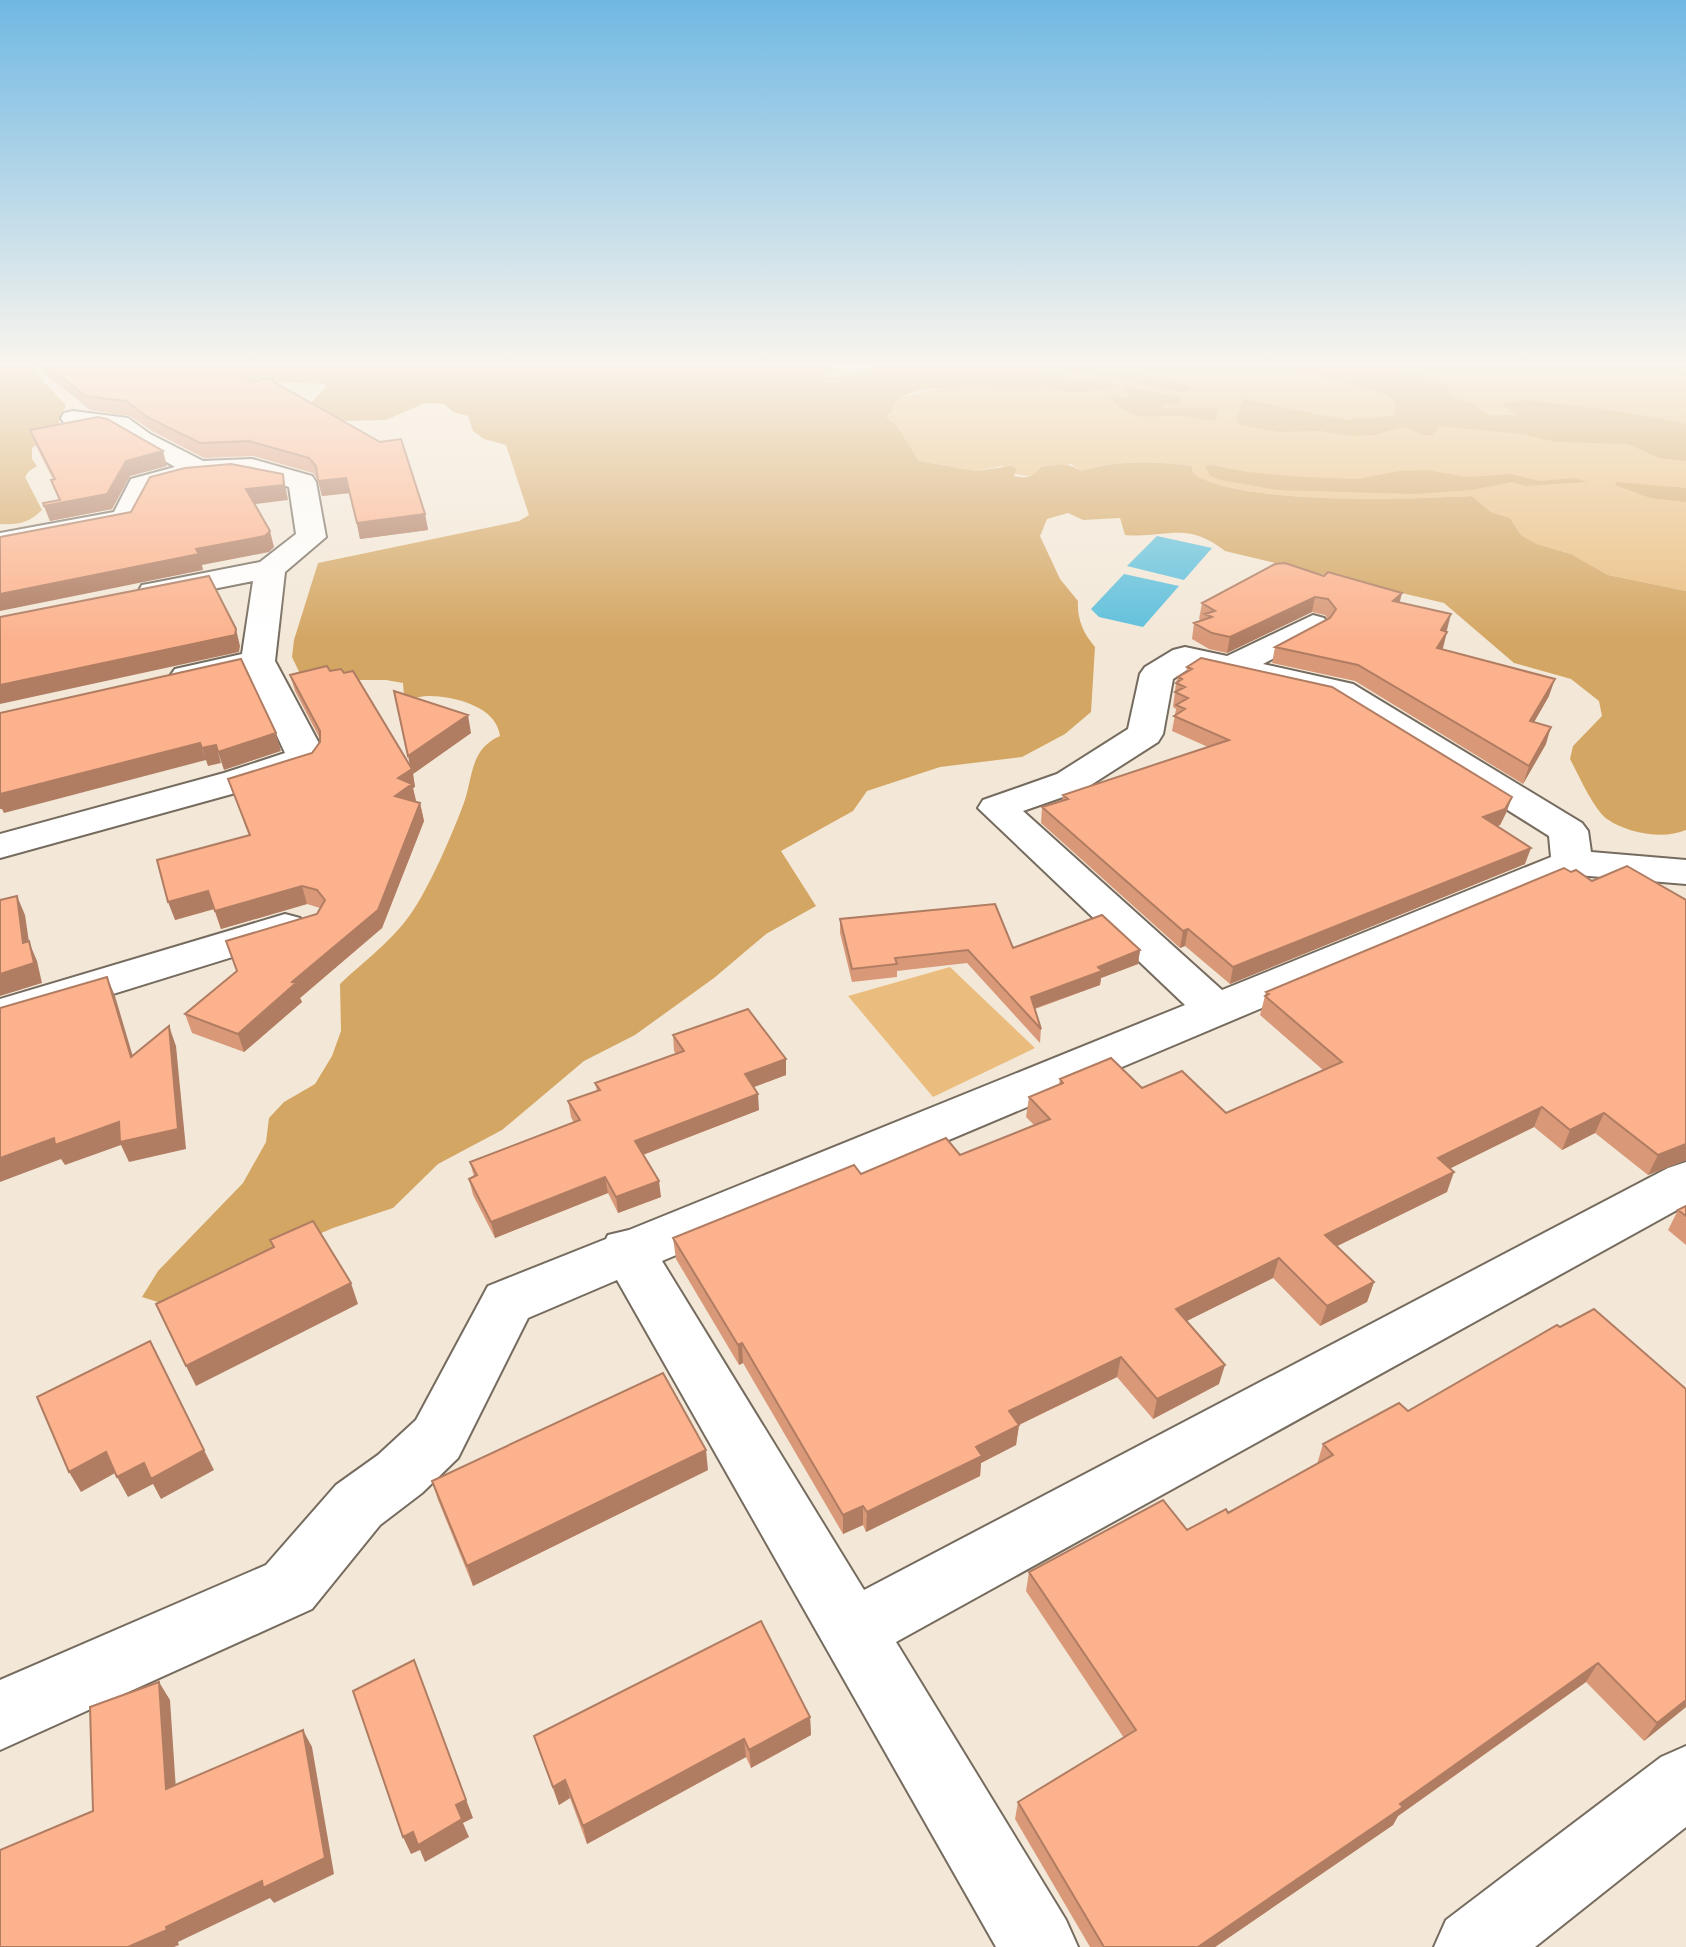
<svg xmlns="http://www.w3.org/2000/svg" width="1686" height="1947" viewBox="0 0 1686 1947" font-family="Poppins,sans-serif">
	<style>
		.green { fill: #eabd7e }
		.forest { fill: #d4a663 }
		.water { fill: #5dbfdc }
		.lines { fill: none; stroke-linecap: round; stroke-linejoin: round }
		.minor-casing { stroke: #756b5e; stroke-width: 4 }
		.minor { fill: #fff; fill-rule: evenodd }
		.wall { fill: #d99979 }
		.shaded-wall { fill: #b07d63 }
		.building { fill: #fcb28d; stroke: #b07d63; stroke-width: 2 }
	</style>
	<rect width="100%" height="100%" fill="#f3e8d8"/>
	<!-- green -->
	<path class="green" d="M1034,366H1686V591L1608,575L1571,554L1537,544L1521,535L1510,518L1491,512L1472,496C1413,499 1238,506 1193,473L1192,466C1156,461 1115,460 1081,471L1071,464C1044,472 1026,485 1002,466L976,471L919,461L898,427L886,417L894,410L892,405L898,398L944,387L1047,385L1067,393L1117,387C1100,382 1087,382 1072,379C1058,375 1048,368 1034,366Z
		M950,967L1035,1048L933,1097L848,996Z"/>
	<!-- forest -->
	<path class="forest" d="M0,366H33L44,382L66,405L56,430L32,448V459L37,466L29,471L25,477L42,510C29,523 18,525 0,524Z
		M207,366H824L832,367L835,371L822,377H839L877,366H1034C1048,368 1058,375 1072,379C1087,382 1103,380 1118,385C1103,391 1061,397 1047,386C1011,392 916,376 892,405L894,410L886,417L898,427L919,461L976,471L1012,466L1017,469L1014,476C1026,479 1033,477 1041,467C1057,465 1067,462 1081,471C1115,460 1157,461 1192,466L1193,473C1238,506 1413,499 1472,496L1491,512L1510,518L1521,535L1537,544L1571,554L1608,575L1686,591V830C1663,840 1627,833 1607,819C1594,810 1578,774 1570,759L1573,746L1602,716L1599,701L1571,679L1514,663L1444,603L1225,551C1185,520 1167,539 1125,535L1120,518L1083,520L1068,513L1047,519L1040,536L1060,579L1078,601C1077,619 1083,633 1095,647L1091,712L1065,734L1022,757L940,767L867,791L853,811L781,851L816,906L766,934L714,978L635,1035L584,1061L502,1130L438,1164L393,1208L333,1228L161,1303L142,1297L158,1271L243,1183L266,1142L269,1118L284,1102L315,1084L332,1056L341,1031L340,984C365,960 395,939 414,909C431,883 451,837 462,808C474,779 468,750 500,736C497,707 455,696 429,696C420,696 413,700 404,697L403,683L386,680H303L292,657L294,640L318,563L519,521L529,515L506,445L484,439L473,431L468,416L453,412L444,404L425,403L386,420L338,421L311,403L326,387L325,384L257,381L210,370Z
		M1062,366L1164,378L1195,388L1185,392L1170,390Z
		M1289,366H1395L1444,385L1451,388L1448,392L1451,397L1473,404L1488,415H1517L1501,404L1524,400L1619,411L1686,424V461L1659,458L1628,444L1556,442L1522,434L1436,426L1438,430L1432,435H1423L1404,427L1374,435L1352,436L1320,431L1279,432L1240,425L1236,420L1243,399L1345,420L1393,416L1396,403L1388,395Z
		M1126,387L1182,398L1179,402L1160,406L1165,408L1219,407L1215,420C1203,421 1195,417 1184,416C1154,413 1131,426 1110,396L1129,398L1130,395L1122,388Z
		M1211,465L1247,472L1302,477L1357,479L1400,471L1427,470L1467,477L1511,474L1540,481L1574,478L1587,482L1525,486L1512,482L1472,490L1415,494L1278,490L1220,480L1210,476L1205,466Z
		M1617,482L1686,488V502L1650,498L1615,485Z"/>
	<!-- water -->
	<path class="water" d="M1157,536L1212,548L1184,580L1127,566Z
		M1124,574L1179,586L1143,627L1099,617L1091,609Z"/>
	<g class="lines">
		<!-- minor casing -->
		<g class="minor-casing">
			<path id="minor" d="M73,411L128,418L150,434L203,461L252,459L312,476L316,482L326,537L285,572L275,661L322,749L321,759L316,767L250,789L0,858V834L224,773L285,753L248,673L187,686L175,683L170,676L175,669L242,654L253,581L153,601L142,599L138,592L142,585L153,583L260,562L296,534L289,487C232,470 208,474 152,490L135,525L0,551V533L114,512L131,479L175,467L112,430L64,423L61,418L64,413Z
				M1313,615L1324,618L1329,625L1324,632L1263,664L1353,684L1582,823L1588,831L1591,852L1686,860V884L1577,875L662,1261L864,1590L1668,1168L1686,1162V1205L896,1642L1066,1920L1078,1947H996L617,1280L528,1318L458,1458L422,1493L380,1525L312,1609L0,1750V1680L266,1565L336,1485L378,1455L416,1420L488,1286L606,1239L608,1235L629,1230L1185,1005L978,808L983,800L1057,774L1128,729L1140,674L1145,667L1173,650L1185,647L1227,656ZM1190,668L1330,699L1549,836L1551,857L1222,990L1023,811L1083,790L1158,742L1163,734L1173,679Z
				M285,914L300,918L306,927L300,936L0,1029V999Z
				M1686,1746V1827L1535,1947H1434L1446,1920L1661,1757Z"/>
		</g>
		<!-- minor -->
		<use href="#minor" class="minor"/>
	</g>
	<!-- wall -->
	<path class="wall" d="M36,366H194L196,369L425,514L428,530L360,539L350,493L322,496L318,480L313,473L253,456L204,458L152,431L130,416L90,410Z
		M30,430L167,466L130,476L112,509L50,521L44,506L59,500L51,480L53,479L35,444Z
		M1275,564L1400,602L1446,631L1442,649L1549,696L1534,722L1546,744L1523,784L1355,681L1272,663L1275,647L1328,619L1325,615L1312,612L1227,653L1209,649L1192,639L1194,623L1202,621L1199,619L1202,603Z
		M1187,667L1512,797L1506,813L1500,825L1497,826L1525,864L1230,984L1185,946L1180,948L1041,823L1042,807L1062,801L1063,795L1208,747L1172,731L1176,709L1173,707L1176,683L1178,677L1186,673Z
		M330,671L411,768L394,691L471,733L413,774L415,787L413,788L416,801L420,803L424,821L382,928L300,998L302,1002L244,1052L192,1033L185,1014L237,972L226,941L317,914L320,908L307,904L221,929L214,909L175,920L249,836L228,779L312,753L320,742V739L295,691L290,675Z
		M1564,868L1686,1160L1648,1175L1595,1133L1562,1150L1534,1127L1450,1168L1447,1192L1337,1246L1374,1282L1367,1302L1320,1326L1273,1278L1186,1321L1219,1384L1153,1419L1117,1377L1019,1425L1016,1445L981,1463L980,1476L866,1532L863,1525L843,1534L743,1363L739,1365L676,1259L673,1238L861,1174L960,1155L1034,1125L1026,1117L1029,1097L1059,1084L1060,1079L1142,1088L1226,1113L1323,1070L1260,1015L1266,992Z
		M840,919L1013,948L1140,950L1138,964L1101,978L1100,985L1035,1009L1041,1029L1040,1043L967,963L897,971V977L852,982L840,933Z
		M673,1035L786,1075L754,1087L759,1110L643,1155L661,1197L618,1213L608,1193L495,1238L473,1195L469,1179L474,1177L470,1162L574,1123L571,1117L568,1101L597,1091L595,1083L676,1054L674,1051Z
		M1686,1206V1245L1668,1230L1678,1210Z
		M1560,1327L1686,1389V1707L1644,1741L1586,1682L1398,1816L1393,1825L1215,1947H1090L1015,1819L1018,1802L1124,1738L1026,1591L1029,1572L1187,1530L1228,1513L1317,1464L1323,1444L1408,1411Z
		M708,1470L473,1586L438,1500L432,1481Z
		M810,1717L811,1735L751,1768L746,1757L587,1844L570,1798L559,1805L540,1754L534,1736Z"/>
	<!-- shaded-wall -->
	<path class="shaded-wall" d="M163,451L167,466L130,476L112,509L50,521L44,506L107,494L126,461Z
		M283,474L288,500L249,505L246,489Z
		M346,478L350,493L322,496L318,481Z
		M425,514L428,530L360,539L357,523Z
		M270,531L274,547L269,552L202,565L203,570L0,611V594Z
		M1402,593L1398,609L1393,601Z
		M1315,597L1312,612L1227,653L1230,637Z
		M1451,614L1447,630L1437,646L1441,630Z
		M236,629L240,646L239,652L0,704V685Z
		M1447,632L1443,648L1432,664L1437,648Z
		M1555,679L1549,696L1525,738L1530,721Z
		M468,715L471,733L413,774L415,787L413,788L416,801L395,796L398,778L411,770L408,756Z
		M1551,727L1546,744L1523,784L1529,766Z
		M276,733L281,751L224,770L218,752Z
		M200,743L206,760L4,813L2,809H0V794Z
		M216,745L221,763L208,766L202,748Z
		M1512,797L1506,813L1500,825L1478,832L1483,817Z
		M420,803L424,821L382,928L300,998L302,1002L244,1052L238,1034L292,982Z
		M1531,848L1525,864L1230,984L1233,967Z
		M302,886L307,904L221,929L215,911Z
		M208,891L214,909L175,920L168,902Z
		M17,896L25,915L29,942L37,961L42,983L0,996V974L23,943Z
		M1188,929L1185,946L1180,948L1183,931Z
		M1140,950L1138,964L1101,978L1100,985L1030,1010L1031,997L1098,967Z
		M107,977L115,996L139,1077L131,1057Z
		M169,1026L176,1046L186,1149L129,1162L121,1145L65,1165L61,1159L0,1182V1158L54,1138Z
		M786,1059V1075L746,1090L745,1074Z
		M758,1094L759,1110L637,1157L635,1141Z
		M1542,1107L1534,1127L1431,1178L1438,1158Z
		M1604,1113L1595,1133L1562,1150L1570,1130Z
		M1686,1144V1160L1648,1175L1658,1155Z
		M1454,1172L1447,1192L1319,1255L1325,1235Z
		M605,1177L608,1193L495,1238L491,1222Z
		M659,1181L661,1197L618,1213L616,1197Z
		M1279,1258L1273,1278L1171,1329L1176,1309Z
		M1374,1282L1367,1302L1320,1326L1327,1306Z
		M351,1283L358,1304L196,1386L186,1366Z
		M742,1343L743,1363L739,1365L738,1345Z
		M1121,1357L1117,1377L1006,1431L1009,1411Z
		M1225,1365L1219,1384L1153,1419L1157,1399Z
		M1019,1425L1016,1445L981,1463L980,1476L866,1532L867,1512L976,1447Z
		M204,1450L214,1470L161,1499L153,1484L128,1497L117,1477L144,1463Z
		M706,1450L708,1470L473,1586L467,1566Z
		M106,1452L117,1472L81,1492L69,1472Z
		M863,1506V1525L843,1534V1515Z
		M414,1660L473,1818L463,1823L469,1837L425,1862L420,1850L411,1854L403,1837L456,1805Z
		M1598,1663L1586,1682L1398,1816L1393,1825L1215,1947H1198Z
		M159,1682L170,1700L177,1805L166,1789Z
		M1686,1700V1707L1644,1741L1657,1723Z
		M810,1717L811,1735L751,1768L749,1750Z
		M303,1730L312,1747L334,1874L274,1903L270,1898L178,1942L179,1945L174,1947H128L166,1927Z
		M744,1739L746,1757L587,1844L583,1826Z
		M565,1780L570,1798L559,1805L553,1787Z"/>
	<!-- building -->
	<path class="building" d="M48,366H194L196,369L209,366H226L253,382L267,378L380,442L401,439L425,514L357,523L346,478L318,481L316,466L309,458L249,441L200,443L147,417L126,401L85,396Z
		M98,417L107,419L163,451L126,461L107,494L44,506L43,503L60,500L51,480L55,479L30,430Z
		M231,464L283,474L284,485L246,489L270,531L265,536L196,549L199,554L0,594V537L131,512L150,477L185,468Z
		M1285,563L1324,576L1328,572L1402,593L1393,601L1451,614L1441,630L1447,632L1437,648L1555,679L1530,721L1551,727L1529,766L1358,665L1275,647L1330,618L1336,609L1328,599L1315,597L1230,637L1212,633L1194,623L1212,617L1205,614L1215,611L1202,603L1275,564Z
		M209,576L236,629L235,635L0,685V617Z
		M1201,658L1332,687L1512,797L1505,809L1483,817L1531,848L1233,967L1188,929L1183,931L1042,807L1068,799L1063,795L1229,740L1174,716L1185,709L1176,705L1188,698L1175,692L1185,687L1176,683L1182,679L1178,677L1192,669L1187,667Z
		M241,659L276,733L218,752L216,745L202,748L200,743L0,794V713Z
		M327,666L330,671L341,669L344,673L353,671L412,769L398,778L412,784L395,796L420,803L378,910L292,982L296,983L238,1034L185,1014L237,971L226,941L317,914L325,900L317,890L302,886L215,911L208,891L168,902L157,860L250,835L228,779L312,753L320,742V731L290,675Z
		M394,691L468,715L408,756Z
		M1627,866L1686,900V1144L1658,1155L1604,1113L1570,1130L1542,1107L1438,1158L1454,1172L1325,1235L1374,1282L1327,1306L1279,1258L1176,1309L1225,1365L1157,1399L1121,1357L1009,1411L1019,1425L976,1447L982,1456L867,1512L863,1506L843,1515L742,1343L738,1345L673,1238L854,1165L861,1174L946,1138L960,1155L1050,1119L1029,1097L1063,1083L1060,1079L1111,1058L1142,1088L1182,1071L1226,1113L1342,1062L1265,996L1269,994L1266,992L1564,868L1571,872L1576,870L1592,881Z
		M17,896L23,943L29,941L34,963L0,974V900Z
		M995,904L1013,948L1102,915L1140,950L1098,967L1102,971L1031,997L1041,1029L968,950L895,958L897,964L852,969L840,919Z
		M107,977L131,1057L169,1026L178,1129L120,1142L119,1122L55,1145L54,1138L0,1158V1008Z
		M748,1009L786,1059L745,1074L758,1094L635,1141L659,1181L616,1197L605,1177L491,1222L469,1179L477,1175L470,1162L580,1120L568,1101L600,1090L595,1083L684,1051L673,1035Z
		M1686,1206V1216L1678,1210Z
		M313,1221L351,1283L186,1366L156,1304L274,1247L270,1240Z
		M1594,1309L1686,1389V1700L1657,1723L1598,1663L1400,1804L1403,1807L1198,1947H1104L1018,1802L1136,1730L1029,1572L1163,1500L1187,1530L1226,1509L1228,1513L1333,1455L1323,1444L1399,1403L1408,1411L1557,1325L1560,1327Z
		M150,1341L204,1450L151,1479L144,1463L117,1477L106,1452L69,1472L37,1397Z
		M663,1373L706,1450L467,1566L432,1481Z
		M761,1621L810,1717L749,1750L744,1739L583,1826L565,1780L553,1787L534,1736Z
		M414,1660L466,1800L456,1805L462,1819L418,1845L413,1832L403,1837L353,1691Z
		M159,1682L166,1789L303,1730L325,1858L263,1888L262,1881L166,1927L167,1930L128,1947H0V1850L93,1811L90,1707Z"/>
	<!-- sky -->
	<linearGradient id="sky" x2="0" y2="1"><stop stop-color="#70b8e3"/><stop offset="0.57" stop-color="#faf5ed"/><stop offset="1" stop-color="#faf5ed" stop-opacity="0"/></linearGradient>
	<rect width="1686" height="639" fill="url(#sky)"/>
</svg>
